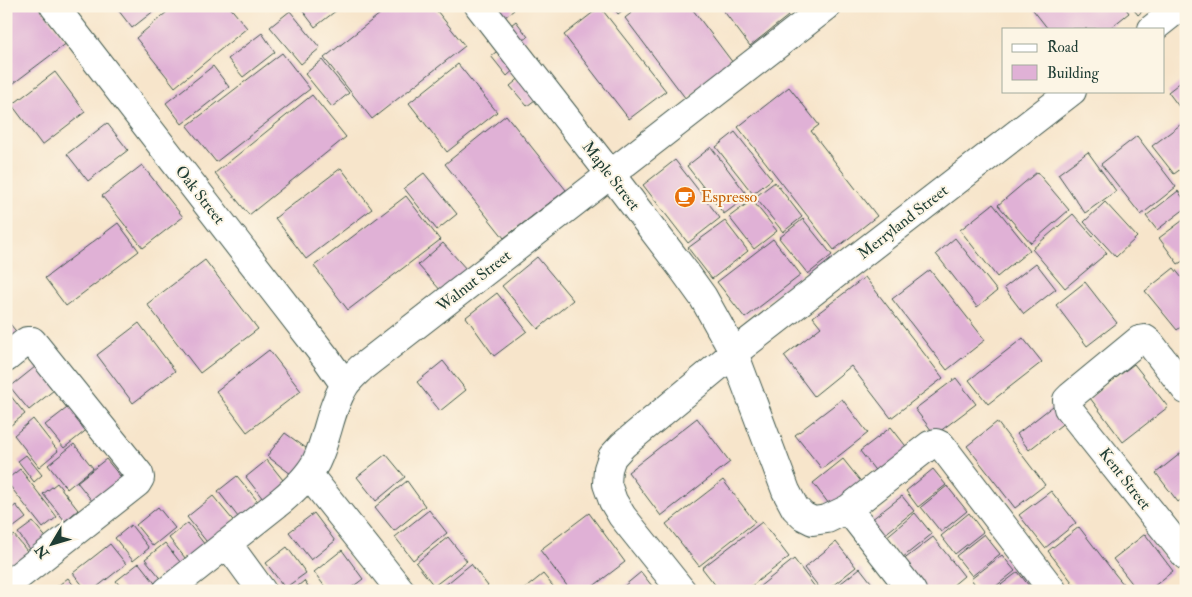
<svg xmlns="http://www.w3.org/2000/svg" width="1192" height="597" viewBox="0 0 1192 597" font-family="'IM FELL Double Pica',serif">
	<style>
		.building { fill: #e0b1d6 }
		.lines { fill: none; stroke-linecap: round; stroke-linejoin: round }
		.minor-casing { stroke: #3f564b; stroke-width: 30 }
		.minor { stroke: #fff; stroke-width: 28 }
		.labels { text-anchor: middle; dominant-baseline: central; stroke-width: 4; stroke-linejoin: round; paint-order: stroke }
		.street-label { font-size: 16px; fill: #1f3d34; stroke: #fcf5e5 }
		.food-label { font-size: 16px; fill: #c56008; stroke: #fcf5e5; text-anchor: start }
	</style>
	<rect width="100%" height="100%" fill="#fcf5e5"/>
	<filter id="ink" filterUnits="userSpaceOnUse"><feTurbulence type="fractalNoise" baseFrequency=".02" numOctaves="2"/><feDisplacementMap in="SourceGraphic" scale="10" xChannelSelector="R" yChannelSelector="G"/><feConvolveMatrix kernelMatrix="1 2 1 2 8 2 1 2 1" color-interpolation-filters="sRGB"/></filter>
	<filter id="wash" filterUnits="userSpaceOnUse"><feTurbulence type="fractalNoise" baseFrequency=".0096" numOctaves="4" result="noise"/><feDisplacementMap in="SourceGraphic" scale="20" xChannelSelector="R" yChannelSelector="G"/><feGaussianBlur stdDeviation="1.12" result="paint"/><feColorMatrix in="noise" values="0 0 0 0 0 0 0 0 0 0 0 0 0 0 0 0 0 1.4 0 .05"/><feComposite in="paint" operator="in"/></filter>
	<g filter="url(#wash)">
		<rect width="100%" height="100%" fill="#f7e5cb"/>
		<g id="blocks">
			<!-- building -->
			<path class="building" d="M6,6H40L67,43L6,89Z
				M115,6H160L132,28Z
				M174,6H229L247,28L175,87L136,38Z
				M299,6H342L315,27Z
				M390,6H433L465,46L372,119L324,58Z
				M490,6H511L514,10L501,20Z
				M612,6H628L618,14Z
				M640,6H690L733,63L686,99L625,18Z
				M720,6H781L788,16L750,46Z
				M1030,6H1124L1129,13L1109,29H1048Z
				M1131,6H1148L1138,15Z
				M600,7L666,91L629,119L564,35Z
				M290,11L320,48L301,64L270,27Z
				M516,21L528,37L518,45L506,29Z
				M262,33L275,52L243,77L228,59Z
				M501,48L517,67L507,76L491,56Z
				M282,53L310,89L216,162L187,126Z
				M322,60L349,93L332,107L305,74Z
				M458,64L497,112L447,152L409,103Z
				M213,66L229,87L182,124L166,103Z
				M55,72L85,112L42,145L12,105Z
				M522,76L539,97L527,106L510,86Z
				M1186,78V116L1168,92Z
				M789,87L819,125L811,131L877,216L834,250L738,127Z
				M312,95L346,137L249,215L215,173Z
				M506,115L566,190L504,238L445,164Z
				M1184,122L1186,125V165L1174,174L1152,146Z
				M107,123L128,150L88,181L67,154Z
				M735,132L772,179L753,194L716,147Z
				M1137,136L1176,187L1141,215L1101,164Z
				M711,147L748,196L724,214L687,166Z
				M1088,152L1116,191L1085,213L1058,174Z
				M675,160L720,218L688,243L643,185Z
				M142,165L183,217L143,248L102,196Z
				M341,168L372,209L306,259L275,218Z
				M1037,172L1069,210L1031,243L998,205Z
				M424,173L457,214L437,230L404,188Z
				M775,182L802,217L783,232L755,197Z
				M1178,191L1186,202V208L1157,230L1146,216Z
				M406,196L440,240L348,310L314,266Z
				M752,200L777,231L754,249L729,217Z
				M1105,202L1137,237L1116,257L1084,222Z
				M993,204L1030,250L997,277L960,230Z
				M1073,214L1107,253L1065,288L1032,249Z
				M1186,218V259L1178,264L1159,238Z
				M803,219L832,255L808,274L779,238Z
				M725,221L748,251L712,279L688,248Z
				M118,223L139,251L66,306L45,278Z
				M955,238L997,291L977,307L936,254Z
				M773,239L801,275L745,318L717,282Z
				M443,243L467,270L442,292L418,265Z
				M537,257L573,300L538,329L502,286Z
				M205,260L258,329L200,373L147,304Z
				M1036,263L1056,289L1024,314L1004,288Z
				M1174,268L1186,283V323L1177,330L1145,291Z
				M930,270L985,340L947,370L892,299Z
				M865,277L943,378L891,418L851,366L814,396L784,356L821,327L813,317Z
				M1085,282L1117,323L1087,346L1056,305Z
				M497,293L527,331L494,356L466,317Z
				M6,319L19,335L6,346Z
				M139,323L175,371L133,403L97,355Z
				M1023,338L1042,362L988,404L969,380Z
				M269,350L301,391L247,432L216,391Z
				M443,361L466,390L440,411L417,382Z
				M40,363L59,386L29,410L10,387Z
				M1134,364L1168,407L1123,442L1090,398Z
				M956,378L976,404L935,435L915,409Z
				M6,390L25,414L6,429Z
				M842,399L868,433L822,469L795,435Z
				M1062,399L1074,415L1029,450L1017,434Z
				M71,405L89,428L64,448L45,425Z
				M697,418L730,462L661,516L628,472Z
				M33,419L58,451L39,467L14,435Z
				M997,422L1045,485L1015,508L967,446Z
				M891,427L912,454L881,478L860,451Z
				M285,433L313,453L295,477L267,456Z
				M74,444L93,468L67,489L48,465Z
				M1186,449V496L1178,502L1156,473Z
				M386,454L405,477L376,501L357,477Z
				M26,455L42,475L34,482L18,461Z
				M106,459L125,482L96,506L77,482Z
				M843,459L863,484L832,508L813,483Z
				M267,460L291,490L270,508L246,477Z
				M20,469L57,517L43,528L6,481V480Z
				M933,469L946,485L918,507L906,491Z
				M237,476L265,510L245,526L218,491Z
				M723,480L755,522L699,566L666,524Z
				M407,481L425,506L394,531L375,507Z
				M57,483L78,510L65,521L43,494Z
				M947,486L967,511L941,532L921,507Z
				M1051,491L1076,523L1045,548L1019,515Z
				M213,496L241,530L214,551L187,517Z
				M902,496L914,511L879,539L867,523Z
				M16,505L26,518L6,533V513Z
				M158,507L175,528L153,546L136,525Z
				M429,510L447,533L413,560L395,537Z
				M314,513L335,541L311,560L289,532Z
				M589,513L625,562L587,591H571L540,550Z
				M915,513L932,534L902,558L885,538Z
				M969,513L983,532L955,554L941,536Z
				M33,522L49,541L33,553L18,533Z
				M762,522L789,557L745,591H720L702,568Z
				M188,523L212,554L194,569L169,538Z
				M131,525L149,548L133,561L115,538Z
				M1079,527L1115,574L1129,591H1079L1048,551Z
				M984,534L1000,554L972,576L956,556Z
				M1145,534L1173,571L1148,591H1138L1113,559Z
				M14,535L31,556L14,570L6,561V541Z
				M448,537L467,561L434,586L416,563Z
				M933,537L964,576L946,591H926L902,561Z
				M836,542L856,567L826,591H822L804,568Z
				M165,543L188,572L169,588L145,559Z
				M110,544L126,564L92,591H87L73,573Z
				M287,547L306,573L285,588L266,563Z
				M342,550L363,579L347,591H328L314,572Z
				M1002,555L1015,571L990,591H980L971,579Z
				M794,559L818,591H754Z
				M139,563L161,591H124L116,581Z
				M471,564L488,586L482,591H438Z
				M860,568L878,591H831Z
				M641,572L656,591H618Z
				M1018,572L1033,591H993Z
				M543,574L557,591H522Z
				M68,578L78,591H51Z
				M304,581L311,591H292Z"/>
		</g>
	</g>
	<g filter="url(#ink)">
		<use href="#blocks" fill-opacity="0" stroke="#3f564b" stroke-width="1"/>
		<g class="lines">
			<!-- minor casing -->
			<g class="minor-casing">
				<path id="minor" d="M54,6L326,358L345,385
					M479,6L611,175L685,272L703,297L734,353L786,491L795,508L803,516L813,521L827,519L848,509L930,445L936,443L942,446L1053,591
					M1152,29L1181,6
					M6,358L27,341H32L139,474L140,478L137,483L6,586
					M1186,390L1150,343L1145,339L1139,340L1071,396L1067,400L1068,408L1186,556
					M308,474L401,591
					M848,509L912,591
					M227,543L262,591
					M167,591L282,500C295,489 308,477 316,462C328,437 330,408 345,385C350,378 356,373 361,368L827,6
					M682,591L622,516L613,501L607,484L608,469L612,457L623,445L734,353L1072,91"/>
			</g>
			<!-- minor -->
			<use href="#minor" class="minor"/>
		</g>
	</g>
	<!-- icons -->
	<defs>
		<g id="cafe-disc" transform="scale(1.125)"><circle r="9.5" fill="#e8710a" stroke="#fcf5e5"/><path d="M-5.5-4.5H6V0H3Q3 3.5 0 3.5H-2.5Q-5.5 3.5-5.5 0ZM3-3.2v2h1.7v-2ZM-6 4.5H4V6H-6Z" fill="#fff"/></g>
	</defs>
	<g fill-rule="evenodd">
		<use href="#cafe-disc" x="685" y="197"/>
	</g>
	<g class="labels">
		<!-- street labels -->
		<g class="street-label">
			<text transform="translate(611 176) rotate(52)">Maple Street</text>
			<text transform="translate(200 195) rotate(52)">Oak Street</text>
			<text transform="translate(903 222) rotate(-38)">Merryland Street</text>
			<text transform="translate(474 281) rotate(-38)">Walnut Street</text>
			<text transform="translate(1125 479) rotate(52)">Kent Street</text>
		</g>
		<!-- food labels -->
		<g class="food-label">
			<text x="701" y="197">Espresso</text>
		</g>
	</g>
	<!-- margin -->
	<rect width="1192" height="597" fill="none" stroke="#fcf5e5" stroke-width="25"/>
	<!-- legend -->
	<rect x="1002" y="28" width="162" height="65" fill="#fcf5e5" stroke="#a4ab9e"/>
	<rect x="1012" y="44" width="25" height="8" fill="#ffffff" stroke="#a4ab9e"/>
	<text x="1047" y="52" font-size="15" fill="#1f3d34">Road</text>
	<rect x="1012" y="65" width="25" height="15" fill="#e0b1d6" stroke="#a4ab9e"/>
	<text x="1047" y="78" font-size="15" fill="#1f3d34">Building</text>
	<!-- north arrow -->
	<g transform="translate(52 544) rotate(232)" stroke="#fcf5e5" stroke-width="4" paint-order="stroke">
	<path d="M0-4L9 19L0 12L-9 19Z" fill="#1f3d34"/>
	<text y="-8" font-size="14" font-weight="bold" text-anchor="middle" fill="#1f3d34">N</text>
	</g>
</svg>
